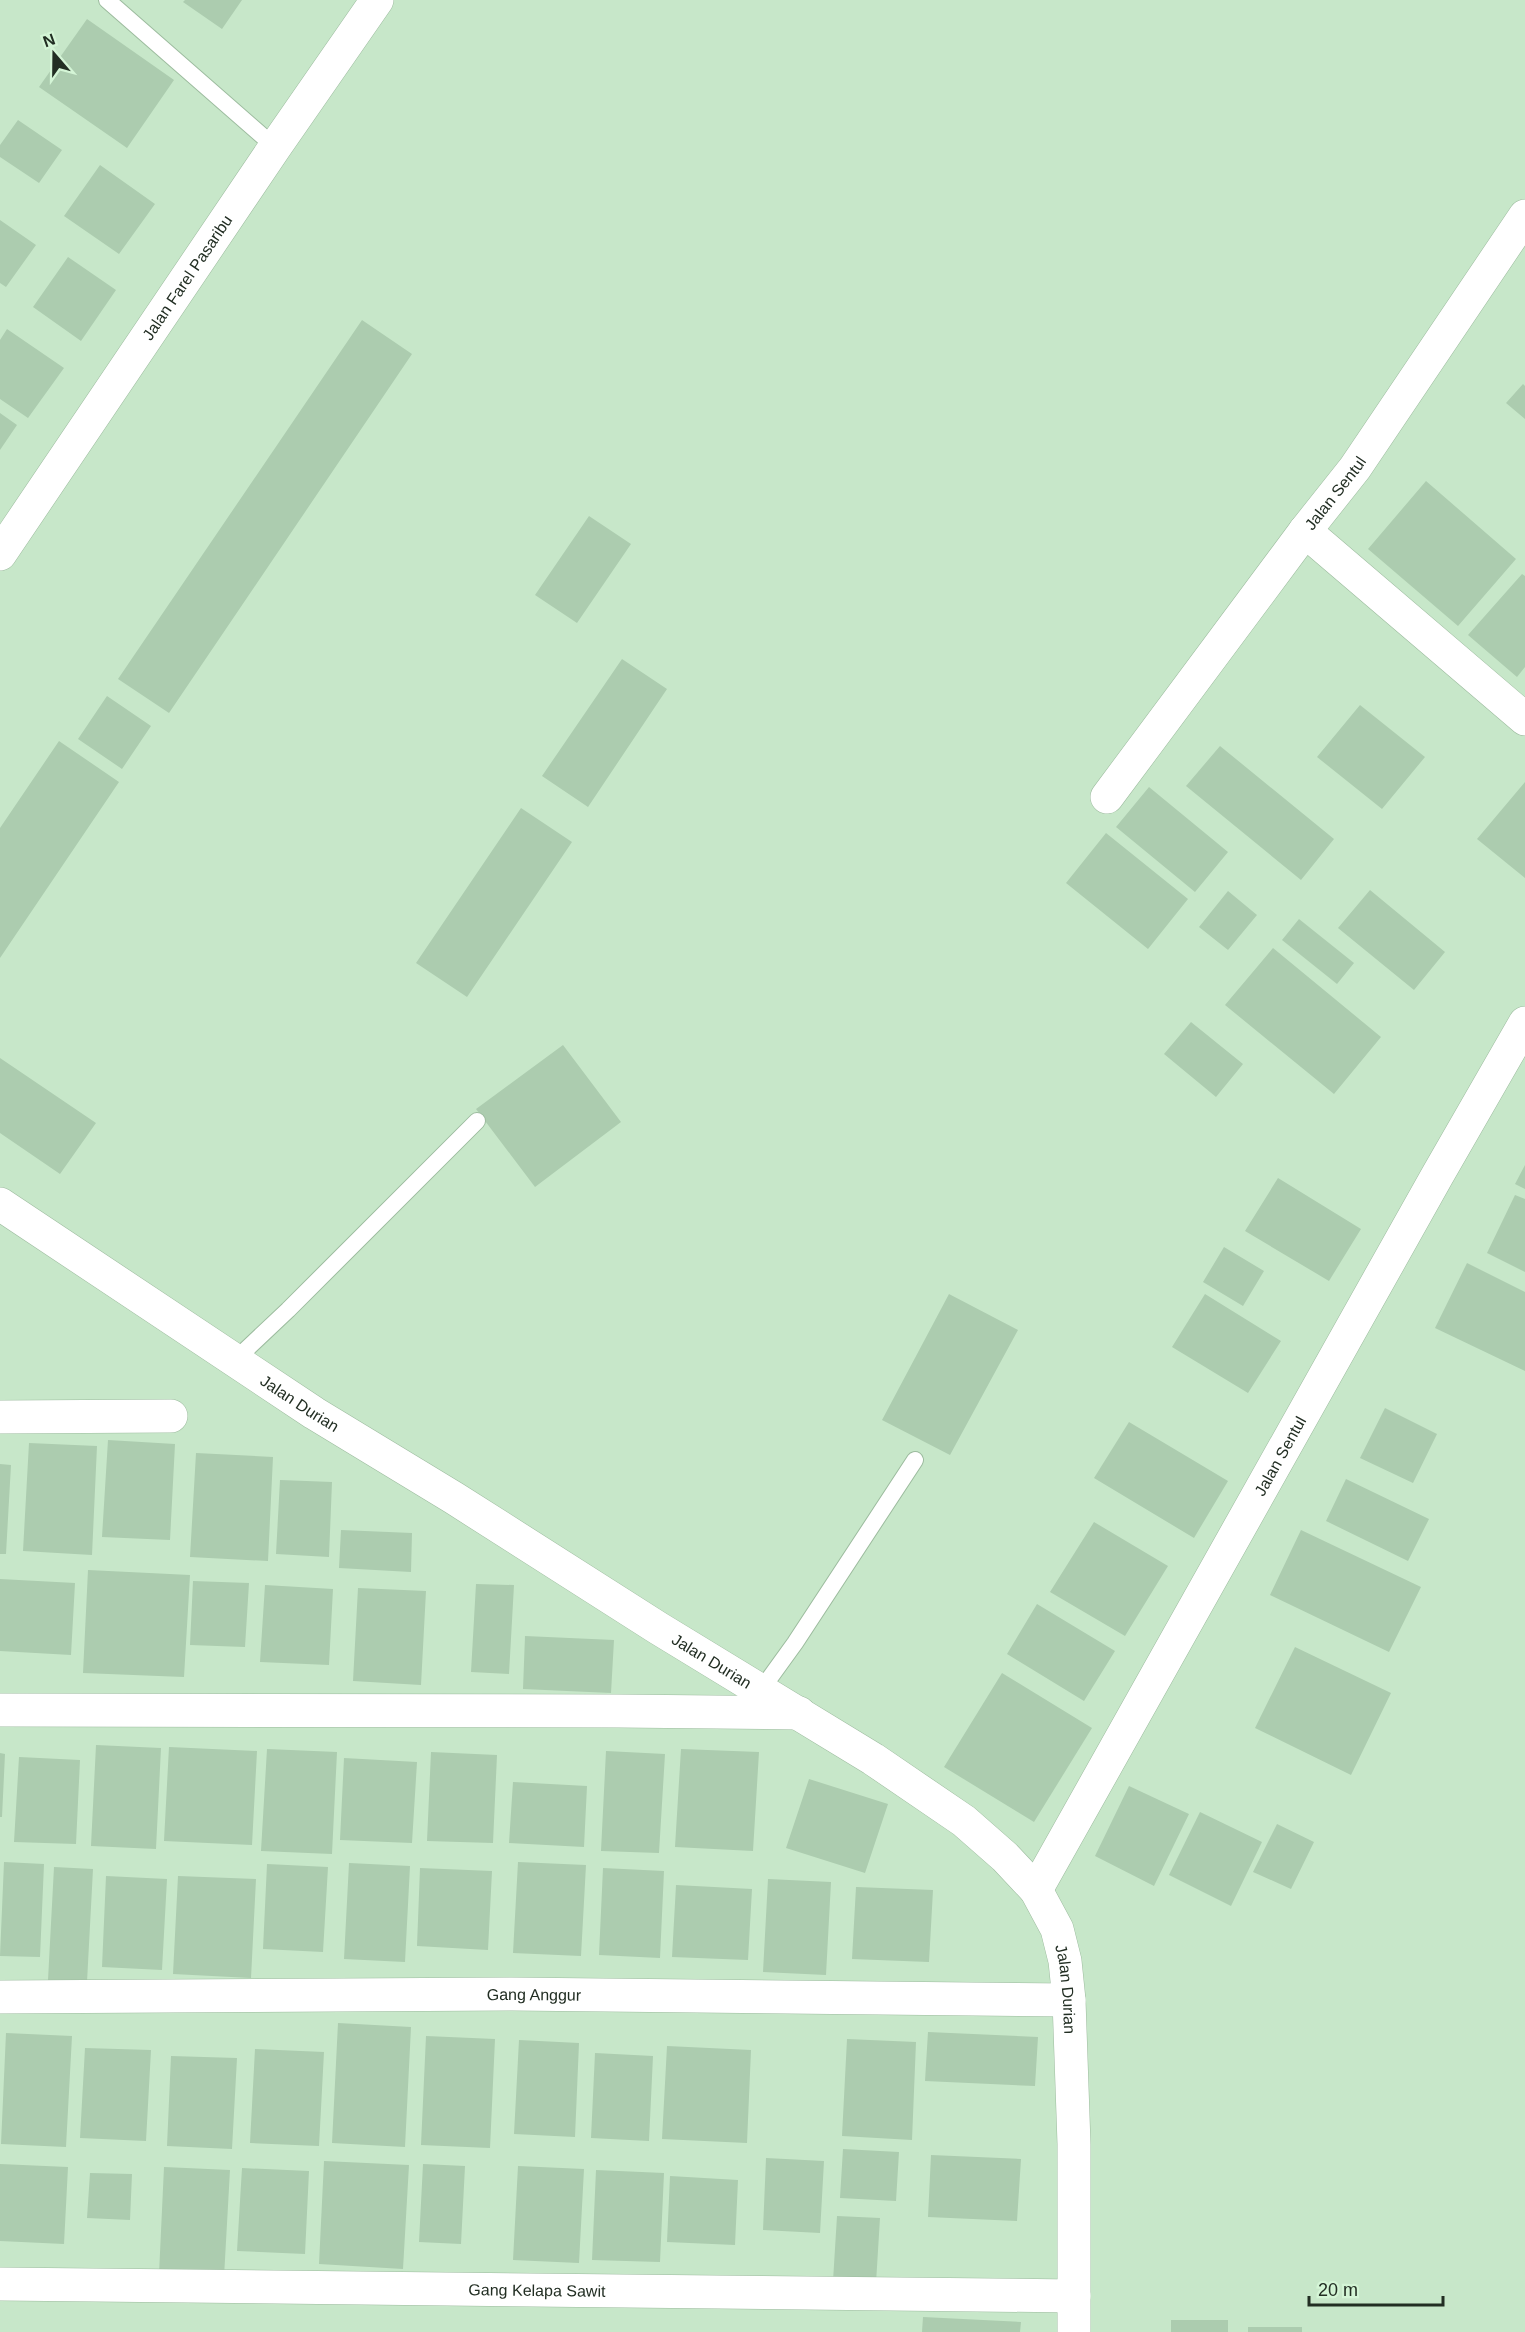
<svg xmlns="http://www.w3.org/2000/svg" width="1525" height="2332" viewBox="0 0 1525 2332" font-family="Arial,sans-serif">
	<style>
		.building { fill: #acccaf }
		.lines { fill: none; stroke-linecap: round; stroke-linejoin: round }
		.service-casing { stroke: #9cbb9e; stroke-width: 18 }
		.minor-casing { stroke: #9cbb9e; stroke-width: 34 }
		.tertiary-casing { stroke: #9cbb9e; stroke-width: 34 }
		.service { stroke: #fff; stroke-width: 16 }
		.minor { stroke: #fff; stroke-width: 33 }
		.tertiary { stroke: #fff; stroke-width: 33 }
		.labels { text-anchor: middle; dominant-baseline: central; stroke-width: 4.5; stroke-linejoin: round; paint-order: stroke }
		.street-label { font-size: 16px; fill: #222e23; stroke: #d4f5d6 }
	</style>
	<rect width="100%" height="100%" fill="#c7e7c9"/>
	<!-- building -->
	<path class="building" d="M185,0H242L222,29L183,2Z
		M87,19L174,80L127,148L39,87Z
		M18,120L62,150L39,183L0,157V145Z
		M100,165L155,204L119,254L64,216Z
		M0,220L36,245L6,287L0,283Z
		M68,257L116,290L81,341L33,307Z
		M362,320L412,354L169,713L118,679Z
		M7,329L64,368L28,418L0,399V340Z
		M1523,384L1525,386V419L1506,403Z
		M0,413L17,425L0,450Z
		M1426,481L1516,559L1458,626L1368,549Z
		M589,516L631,544L577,623L535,595Z
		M1522,574L1525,576V667L1517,677L1468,635Z
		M622,659L667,689L588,807L542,776Z
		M107,696L151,726L122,769L78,739Z
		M1360,705L1425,757L1382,809L1317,757Z
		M59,741L119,782L0,958V828Z
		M1220,746L1334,839L1301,880L1186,786Z
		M1525,782V878L1477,839Z
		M1149,787L1228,852L1195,892L1116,827Z
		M521,808L572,842L467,997L416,963Z
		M1106,833L1188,899L1148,949L1066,883Z
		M1370,890L1445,952L1414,990L1338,928Z
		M1228,891L1257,915L1228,950L1199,927Z
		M1299,919L1354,963L1337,984L1282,940Z
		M1273,948L1381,1037L1334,1094L1225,1005Z
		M1191,1022L1243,1064L1216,1097L1164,1054Z
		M563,1045L621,1122L535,1187L476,1109Z
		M0,1058L96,1123L60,1174L0,1133Z
		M1525,1165V1189L1515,1184Z
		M1278,1178L1361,1229L1329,1281L1245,1231Z
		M1515,1195L1525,1199V1272L1487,1253Z
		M1224,1247L1264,1271L1243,1306L1203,1282Z
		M1467,1263L1525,1292V1371L1435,1328Z
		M949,1294L1018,1330L950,1455L882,1420Z
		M1205,1294L1281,1341L1248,1393L1172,1347Z
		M1385,1408L1437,1434L1413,1483L1360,1458Z
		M1129,1422L1228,1481L1194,1538L1094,1478Z
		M108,1440L175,1444L170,1540L102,1537Z
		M29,1443L97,1446L92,1555L23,1551Z
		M196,1453L273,1457L268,1561L190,1557Z
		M0,1464L11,1465L6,1554H0Z
		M1346,1479L1429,1519L1408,1561L1326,1521Z
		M280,1480L332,1482L329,1557L276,1554Z
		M1094,1522L1168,1566L1125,1636L1050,1592Z
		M341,1530L412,1533L411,1572L339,1568Z
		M1301,1530L1421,1587L1389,1652L1270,1595Z
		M88,1570L190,1575L184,1677L83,1673Z
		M0,1579L75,1583L71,1655L0,1651Z
		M193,1581L249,1583L245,1647L190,1645Z
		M476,1584L514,1585L509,1674L471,1672Z
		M265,1585L333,1589L329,1665L260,1662Z
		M358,1588L426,1591L421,1685L353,1681Z
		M1037,1604L1115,1651L1084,1701L1007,1654Z
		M525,1636L614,1640L611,1693L523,1689Z
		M1295,1647L1391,1693L1351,1775L1255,1728Z
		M1002,1673L1092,1728L1034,1822L944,1767Z
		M96,1745L161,1748L156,1849L91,1846Z
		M169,1747L257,1751L252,1845L164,1841Z
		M267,1749L337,1752L332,1854L261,1851Z
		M681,1749L759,1752L753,1851L675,1847Z
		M606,1751L665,1754L659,1853L601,1851Z
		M431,1752L497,1755L493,1843L427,1841Z
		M0,1753L5,1754L2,1817H0Z
		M19,1757L80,1760L76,1844L14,1842Z
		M344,1758L417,1762L412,1843L340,1840Z
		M809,1779L888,1804L865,1873L786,1848Z
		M513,1782L587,1786L584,1847L509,1843Z
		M1129,1786L1189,1814L1154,1886L1095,1856Z
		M1200,1812L1262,1842L1231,1906L1169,1875Z
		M1277,1824L1314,1842L1291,1889L1253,1872Z
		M4,1862L44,1864L40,1957L0,1956Z
		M518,1862L586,1865L581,1956L513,1953Z
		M349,1863L410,1866L405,1962L344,1959Z
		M267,1864L328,1867L323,1952L263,1949Z
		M54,1867L93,1869L87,1982L48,1980Z
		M420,1868L492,1871L488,1950L417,1946Z
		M603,1868L664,1871L660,1958L599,1955Z
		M106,1876L167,1879L162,1970L102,1967Z
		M178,1876L256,1879L251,1978L173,1974Z
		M768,1879L831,1882L826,1975L763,1972Z
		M676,1885L752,1889L748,1960L672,1957Z
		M856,1887L933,1890L929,1962L852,1959Z
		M338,2023L411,2027L405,2147L332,2143Z
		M928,2032L1038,2037L1035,2086L925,2081Z
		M6,2033L72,2036L66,2147L1,2144Z
		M426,2036L495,2039L490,2148L421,2145Z
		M847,2039L916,2042L912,2140L842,2136Z
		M519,2040L579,2043L575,2137L514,2134Z
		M667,2046L751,2050L747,2143L662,2139Z
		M85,2048L151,2050L146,2141L80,2138Z
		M255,2049L324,2052L319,2146L250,2143Z
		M595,2053L653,2056L649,2141L591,2138Z
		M171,2056L237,2058L232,2149L167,2146Z
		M843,2149L899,2152L896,2201L840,2198Z
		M931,2155L1021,2159L1017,2221L928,2217Z
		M766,2158L824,2161L820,2233L763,2230Z
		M324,2161L409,2165L403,2269L319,2264Z
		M0,2164L68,2167L64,2244L0,2241Z
		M423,2164L465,2166L461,2244L419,2242Z
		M518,2166L584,2169L579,2263L513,2260Z
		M164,2167L230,2170L224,2277L159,2274Z
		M242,2168L309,2171L305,2254L237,2251Z
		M596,2170L664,2173L660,2262L592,2260Z
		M90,2173L132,2174L130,2220L87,2218Z
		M670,2176L738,2180L735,2245L667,2242Z
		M837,2216L880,2218L876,2283L833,2281Z
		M923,2317L1021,2322L1020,2332H922Z
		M1171,2320H1228V2332H1171Z
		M1248,2327H1302V2332H1248Z"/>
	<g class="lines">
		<!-- service casing -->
		<g class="service-casing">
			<path id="service" d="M107,0L275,147
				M235,1360L288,1310L477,1121
				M761,1690L795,1643L915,1460"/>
		</g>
		<!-- minor casing -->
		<g class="minor-casing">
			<g id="minor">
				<path d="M1305,531L1525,719"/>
				<path id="s1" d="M1107,797L1305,531L1355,468L1525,216"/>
				<path id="s2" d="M0,1204L314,1413L454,1498L658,1628L873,1759L964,1821L1005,1857L1036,1890L1057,1929L1065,1961L1069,2000L1074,2144V2332"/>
				<path d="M0,1417L171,1416"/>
				<path d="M0,1710L618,1711L799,1713"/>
				<path id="s3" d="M1036,1890L1437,1176L1525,1023"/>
				<path id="s4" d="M0,1997L512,1994L1069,2000"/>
				<path id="s5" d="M0,2284L1074,2296"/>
			</g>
		</g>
		<!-- tertiary casing -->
		<g class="tertiary-casing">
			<g id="tertiary">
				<path id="s6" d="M0,554L275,147L377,0"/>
			</g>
		</g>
		<!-- service -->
		<use href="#service" class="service"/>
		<!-- minor -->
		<use href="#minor" class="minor"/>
		<!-- tertiary -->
		<use href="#tertiary" class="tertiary"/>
	</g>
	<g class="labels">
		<!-- street labels -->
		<g class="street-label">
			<text stroke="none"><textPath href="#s6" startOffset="334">Jalan Farel Pasaribu</textPath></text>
			<text stroke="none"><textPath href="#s1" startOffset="380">Jalan Sentul</textPath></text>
			<text stroke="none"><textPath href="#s2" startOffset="360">Jalan Durian</textPath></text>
			<text stroke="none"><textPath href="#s3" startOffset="498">Jalan Sentul</textPath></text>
			<text stroke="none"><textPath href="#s2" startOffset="846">Jalan Durian</textPath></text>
			<text stroke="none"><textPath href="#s2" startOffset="1350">Jalan Durian</textPath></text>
			<text stroke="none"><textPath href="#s4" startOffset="534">Gang Anggur</textPath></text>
			<text stroke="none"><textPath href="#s5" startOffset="537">Gang Kelapa Sawit</textPath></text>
		</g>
	</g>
	<!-- north arrow -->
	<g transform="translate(54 54) rotate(340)" stroke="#d4f5d6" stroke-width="4.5" paint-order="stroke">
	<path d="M0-4.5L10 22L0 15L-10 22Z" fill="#222e23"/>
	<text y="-9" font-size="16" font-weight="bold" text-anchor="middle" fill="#222e23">N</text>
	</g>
	<!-- scale -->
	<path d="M1309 2296v9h134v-9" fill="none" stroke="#222e23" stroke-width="3"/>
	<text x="1318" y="2296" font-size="18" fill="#222e23" stroke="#d4f5d6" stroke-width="4.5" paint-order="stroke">20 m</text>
</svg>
